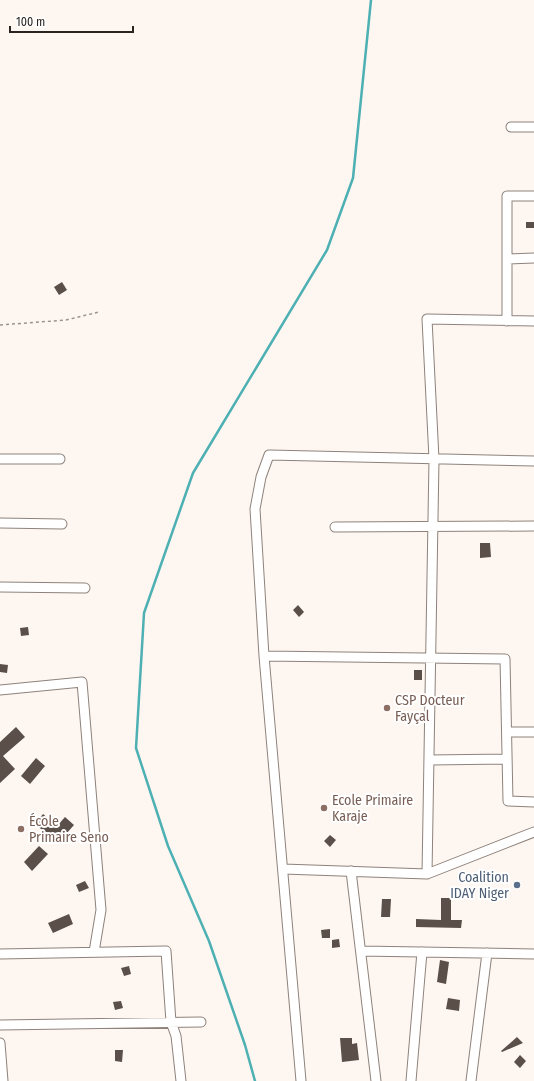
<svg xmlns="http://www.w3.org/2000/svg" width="534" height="1081" viewBox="0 0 534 1081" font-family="'Fira Sans Condensed',sans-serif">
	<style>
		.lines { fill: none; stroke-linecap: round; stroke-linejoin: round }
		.stream { stroke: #4db0b3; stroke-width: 2.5 }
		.building { fill: #5a5049 }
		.minor-casing { stroke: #8e827b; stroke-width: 11 }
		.path { stroke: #99938f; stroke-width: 1.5; stroke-dasharray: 3 3; stroke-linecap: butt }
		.minor { stroke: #fff; stroke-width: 9 }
		.education-dot { fill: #8d6e63; stroke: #fff; stroke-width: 1.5 }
		.service-dot { fill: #5c6f8a; stroke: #fff; stroke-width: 1.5 }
		.labels { text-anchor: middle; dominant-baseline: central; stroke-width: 4; stroke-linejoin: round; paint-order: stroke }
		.education-label { font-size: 14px; fill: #785e54; stroke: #fff; text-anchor: start }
		.service-label { font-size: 14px; fill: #4e5e75; stroke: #fff; text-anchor: end }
	</style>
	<rect width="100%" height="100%" fill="#fef6f1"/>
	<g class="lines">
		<!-- stream -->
		<path class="stream" d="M255,1081L245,1045L209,941L168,846L136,748L144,613L193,473L327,250L353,178L371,0"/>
	</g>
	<!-- building -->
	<path class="building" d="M526,222H534V228H526Z
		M62,282L67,290L59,295L54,287Z
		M480,543H490L491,557L480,558Z
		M298,605L304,612L299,617L293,610Z
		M28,627L29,635L21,636L20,628Z
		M0,664L8,665L7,673L0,672Z
		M414,670H422V680H414Z
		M16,727L25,737L3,756L15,769L0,783V742Z
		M36,758L45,766L30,784L21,776Z
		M43,814L57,826L65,817L74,825L58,843L35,824Z
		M330,835L336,840L330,847L324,841Z
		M39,846L48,854L32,871L24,862Z
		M85,881L89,888L79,892L76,885Z
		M441,898H451V920H462L461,928L416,927V919L441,920Z
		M382,899H391L390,917H381Z
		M69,914L73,924L53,933L48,923Z
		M330,929V938H322L321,930Z
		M339,939L340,947L332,948V940Z
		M440,960L449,962L446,984L437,982Z
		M129,966L131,974L124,976L121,968Z
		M448,998L460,1000L459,1011L446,1009Z
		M121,1001L123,1008L115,1010L113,1002Z
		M517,1037L523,1043L502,1052L501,1051Z
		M340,1038H352V1044L357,1043L359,1060L342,1062Z
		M115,1050H123L122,1062L115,1061Z
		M520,1055L526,1061L520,1068L514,1062Z"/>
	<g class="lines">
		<!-- minor casing -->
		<g class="minor-casing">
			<path id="minor" d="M511,127H534
				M507,259L534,258
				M507,321V196H534
				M0,459H60
				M0,523L62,524
				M335,527L534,526
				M0,587L85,588
				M264,656L505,659L508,801L534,802
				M0,690L82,682L101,910L94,952
				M507,732H534
				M429,760L507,759
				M283,869L427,874L534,832
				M351,871L376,1081
				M427,874L434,459L427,319L534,321
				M361,951L534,954
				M0,954L166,951L171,1022L176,1036L181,1081
				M0,1025L201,1022
				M0,1043L3,1081
				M301,1081L264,656L255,509L261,477L269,455L534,461
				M411,1081L422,952
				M471,1081L487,953"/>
		</g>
		<!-- path -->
		<path class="path" d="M0,325L66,320L99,312"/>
		<!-- minor -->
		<use href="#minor" class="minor"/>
	</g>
	<!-- markers -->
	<g class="education-dot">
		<circle cx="387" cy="708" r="4"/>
		<circle cx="324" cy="808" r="4"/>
		<circle cx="21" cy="829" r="4"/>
	</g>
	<circle class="service-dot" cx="517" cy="885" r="4"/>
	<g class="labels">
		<!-- education labels -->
		<g class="education-label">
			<text x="395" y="700">CSP Docteur<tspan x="395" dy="16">Fayçal</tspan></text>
			<text x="332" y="800">Ecole Primaire<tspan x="332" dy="16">Karaje</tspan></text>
			<text x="29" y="821">École<tspan x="29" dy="16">Primaire Seno</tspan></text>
		</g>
		<!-- service labels -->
		<g class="service-label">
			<text x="509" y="877">Coalition<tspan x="509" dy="16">IDAY Niger</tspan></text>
		</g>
	</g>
	<!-- scale -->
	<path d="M10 26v6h123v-6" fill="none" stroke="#292421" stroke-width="2"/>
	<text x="16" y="26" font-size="12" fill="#292421" stroke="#ffffff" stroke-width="3" paint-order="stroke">100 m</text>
</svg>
